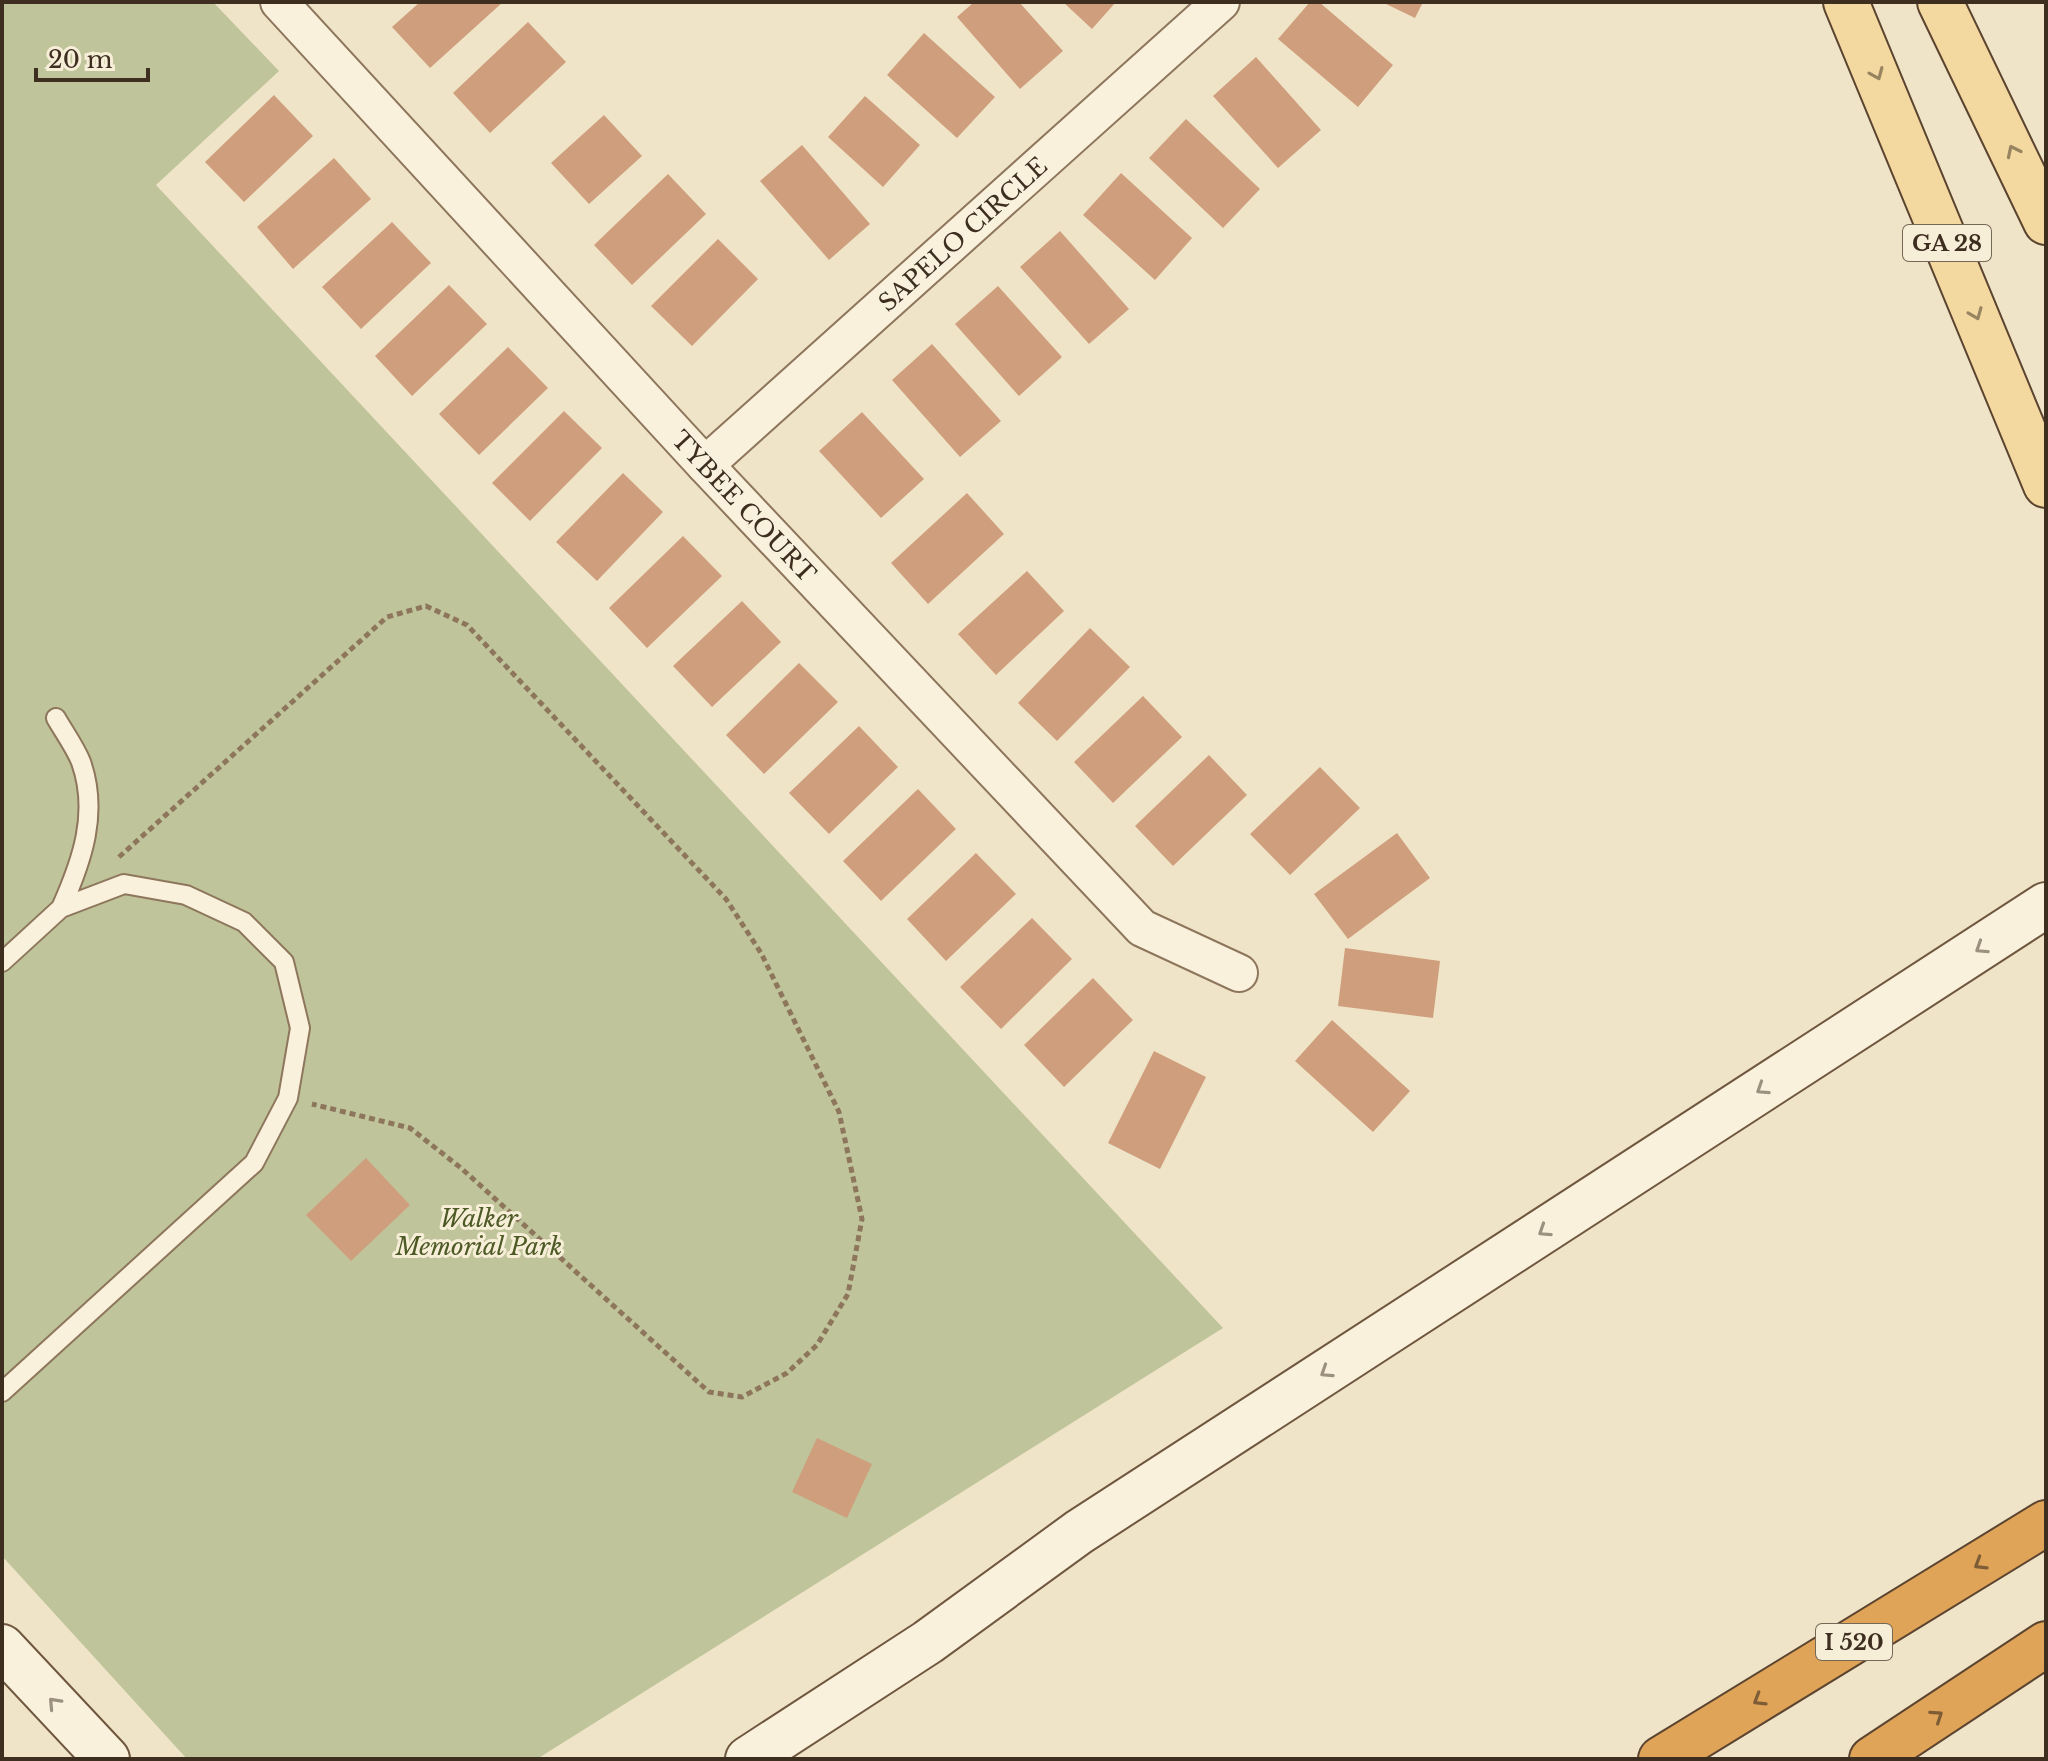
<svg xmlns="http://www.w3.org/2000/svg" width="2048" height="1761" viewBox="0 0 2048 1761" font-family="'Libre Baskerville',serif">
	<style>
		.cemetery { fill: #bfc49a }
		.building { fill: #cf9f7d }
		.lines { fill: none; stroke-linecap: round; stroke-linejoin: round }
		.lane-casing { stroke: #8d765c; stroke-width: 22 }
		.street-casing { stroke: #8d765c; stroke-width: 40 }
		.secondary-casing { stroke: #6f573f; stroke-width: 48 }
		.primary-casing { stroke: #5b4430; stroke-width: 48 }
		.highway-casing { stroke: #5b4430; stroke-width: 48 }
		.path { stroke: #8d765c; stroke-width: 5; stroke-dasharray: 6 4; stroke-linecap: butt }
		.lane { stroke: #faf1dc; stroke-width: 18 }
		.street { stroke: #faf1dc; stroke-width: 36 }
		.secondary { stroke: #faf1dc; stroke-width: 44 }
		.primary { stroke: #f3d9a0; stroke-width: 44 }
		.highway { stroke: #e0a458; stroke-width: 44 }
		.oneway { stroke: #988460 }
		.oneway2 { stroke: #9c907e }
		.oneway3 { stroke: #7e5d36 }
		.labels { text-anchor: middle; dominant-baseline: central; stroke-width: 6; stroke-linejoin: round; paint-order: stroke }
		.shield { fill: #f7eed8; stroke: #756857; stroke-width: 2 }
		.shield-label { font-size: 22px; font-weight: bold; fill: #3d2e20 }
		.street-label { font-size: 24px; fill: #3d2e20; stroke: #f7eed8 }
		.park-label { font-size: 24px; font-style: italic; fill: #4d5a26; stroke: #f7eed8 }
	</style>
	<rect width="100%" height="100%" fill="#f0e4c8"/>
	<!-- cemetery -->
	<path class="cemetery" d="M2,2H213L279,71L156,185L1223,1328L537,1759H187L2,1556Z"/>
	<!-- building -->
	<path class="building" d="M420,2H503L430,68L392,27Z
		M974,2H1019L1063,51L1020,89L957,17Z
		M1063,2H1116L1092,29Z
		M1310,2H1319L1393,65L1358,107L1278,39Z
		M1382,2H1423L1415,18Z
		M528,22L566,62L490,133L453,93Z
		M924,33L995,97L957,138L887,75Z
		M1256,57L1321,130L1278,168L1213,96Z
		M274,95L313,136L244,202L205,162Z
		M865,96L920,145L883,187L828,137Z
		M604,115L642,156L589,204L551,163Z
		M1186,119L1260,189L1223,228L1149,158Z
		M802,145L870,224L829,260L760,181Z
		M334,158L371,199L293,269L257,227Z
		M1121,173L1192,238L1155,280L1083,215Z
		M668,174L706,214L632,285L594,245Z
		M392,222L431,263L361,329L322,287Z
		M1060,231L1129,309L1089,344L1020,267Z
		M718,239L758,279L692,346L651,306Z
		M449,285L487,324L412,396L375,356Z
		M998,286L1062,357L1019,396L955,324Z
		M932,344L1001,421L960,457L892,380Z
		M508,347L548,388L479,455L439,414Z
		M564,411L602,448L530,521L492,483Z
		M862,412L924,479L881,518L819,451Z
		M623,473L663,512L597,581L556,542Z
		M967,493L1004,534L928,604L891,563Z
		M683,536L722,576L647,648L609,608Z
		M1027,571L1064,611L996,675L958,634Z
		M742,601L781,642L712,707L673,666Z
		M1090,628L1130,667L1057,741L1018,703Z
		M799,663L838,702L764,774L726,735Z
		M1143,696L1182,737L1113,803L1074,762Z
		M859,726L898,767L829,834L789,793Z
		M1209,755L1247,795L1173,866L1135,826Z
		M1320,767L1360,808L1290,875L1250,834Z
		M918,789L956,829L881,901L843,861Z
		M1397,833L1430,878L1348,939L1314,894Z
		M976,853L1016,894L946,961L907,919Z
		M1032,918L1072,959L1001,1029L960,987Z
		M1345,948L1440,961L1433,1018L1338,1006Z
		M1093,978L1133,1020L1064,1087L1024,1045Z
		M1332,1020L1410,1091L1373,1132L1295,1061Z
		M1154,1051L1206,1077L1160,1169L1108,1143Z
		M366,1158L410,1205L351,1261L306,1215Z
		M817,1438L872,1464L847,1518L792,1492Z"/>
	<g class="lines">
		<!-- lane casing -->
		<g class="lane-casing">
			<path id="lane" d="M56,718C64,732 75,747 81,762C99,813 82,861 61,908
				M2,962L61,908L124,884L186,895L244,922L284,962L300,1028L288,1098L254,1163L2,1392"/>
		</g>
		<!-- street casing -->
		<g class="street-casing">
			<g id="street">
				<path id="s1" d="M279,2L705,465L1142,928L1239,973"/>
				<path id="s2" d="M705,465L1221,2"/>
			</g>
		</g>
		<!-- secondary casing -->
		<g class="secondary-casing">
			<path id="secondary" d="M2,1647L107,1759
				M748,1759L928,1642L1079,1532L2046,905"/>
		</g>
		<!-- primary casing -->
		<g class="primary-casing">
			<path id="primary" d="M1846,2L2046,485
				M1940,2L2046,222"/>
		</g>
		<!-- highway casing -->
		<g class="highway-casing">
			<path id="highway" d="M1661,1759L2046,1523
				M1872,1759L2046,1644"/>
		</g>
		<!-- path -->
		<path class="path" d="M119,857L387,617L426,606L467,625L726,899L761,953L839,1112L862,1219L848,1294L817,1345L787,1373L742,1397L709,1392L461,1168L410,1128L312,1104"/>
		<!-- lane -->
		<use href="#lane" class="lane"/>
		<!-- street -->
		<use href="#street" class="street"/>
		<!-- secondary -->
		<use href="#secondary" class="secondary"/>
		<!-- primary -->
		<use href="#primary" class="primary"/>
		<!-- highway -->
		<use href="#highway" class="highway"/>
	</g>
	<!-- one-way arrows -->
	<defs><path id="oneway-chevron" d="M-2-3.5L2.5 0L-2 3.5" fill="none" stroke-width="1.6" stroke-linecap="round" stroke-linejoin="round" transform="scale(2)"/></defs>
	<g class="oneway">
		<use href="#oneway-chevron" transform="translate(1877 74) rotate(67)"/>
		<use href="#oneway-chevron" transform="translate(2013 151) rotate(-116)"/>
		<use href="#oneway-chevron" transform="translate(1976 314) rotate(68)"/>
	</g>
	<g class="oneway2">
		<use href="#oneway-chevron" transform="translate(1981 948) rotate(147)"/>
		<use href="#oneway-chevron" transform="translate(1762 1089) rotate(147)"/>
		<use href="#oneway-chevron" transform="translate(1544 1231) rotate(147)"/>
		<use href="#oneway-chevron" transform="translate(1326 1372) rotate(147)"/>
		<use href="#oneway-chevron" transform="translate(54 1703) rotate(-133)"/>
	</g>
	<g class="oneway3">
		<use href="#oneway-chevron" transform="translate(1980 1564) rotate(148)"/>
		<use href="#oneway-chevron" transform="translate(1759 1700) rotate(149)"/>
		<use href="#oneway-chevron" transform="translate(1937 1716) rotate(-34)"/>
	</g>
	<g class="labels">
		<!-- shield labels -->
		<g class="shield">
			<rect x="1903" y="225" width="88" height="36" rx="6"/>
			<rect x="1816" y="1624" width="76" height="36" rx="6"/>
		</g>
		<g class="shield-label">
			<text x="1947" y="243">GA 28</text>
			<text x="1854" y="1642">I 520</text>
		</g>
		<!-- street labels -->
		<g class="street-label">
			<text stroke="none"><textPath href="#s2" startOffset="346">SAPELO CIRCLE</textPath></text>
			<text stroke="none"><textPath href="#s1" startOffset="686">TYBEE COURT</textPath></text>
		</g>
		<!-- park labels -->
		<g class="park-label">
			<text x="479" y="1218">Walker<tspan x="479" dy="28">Memorial Park</tspan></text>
		</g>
	</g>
	<!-- border -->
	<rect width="2048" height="1761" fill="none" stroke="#3d2e20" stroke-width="8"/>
	<!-- scale -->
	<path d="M36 68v12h112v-12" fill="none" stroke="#3d2e20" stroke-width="4"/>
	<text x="48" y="68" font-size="24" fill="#3d2e20" stroke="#f7eed8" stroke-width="6" paint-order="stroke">20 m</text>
</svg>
